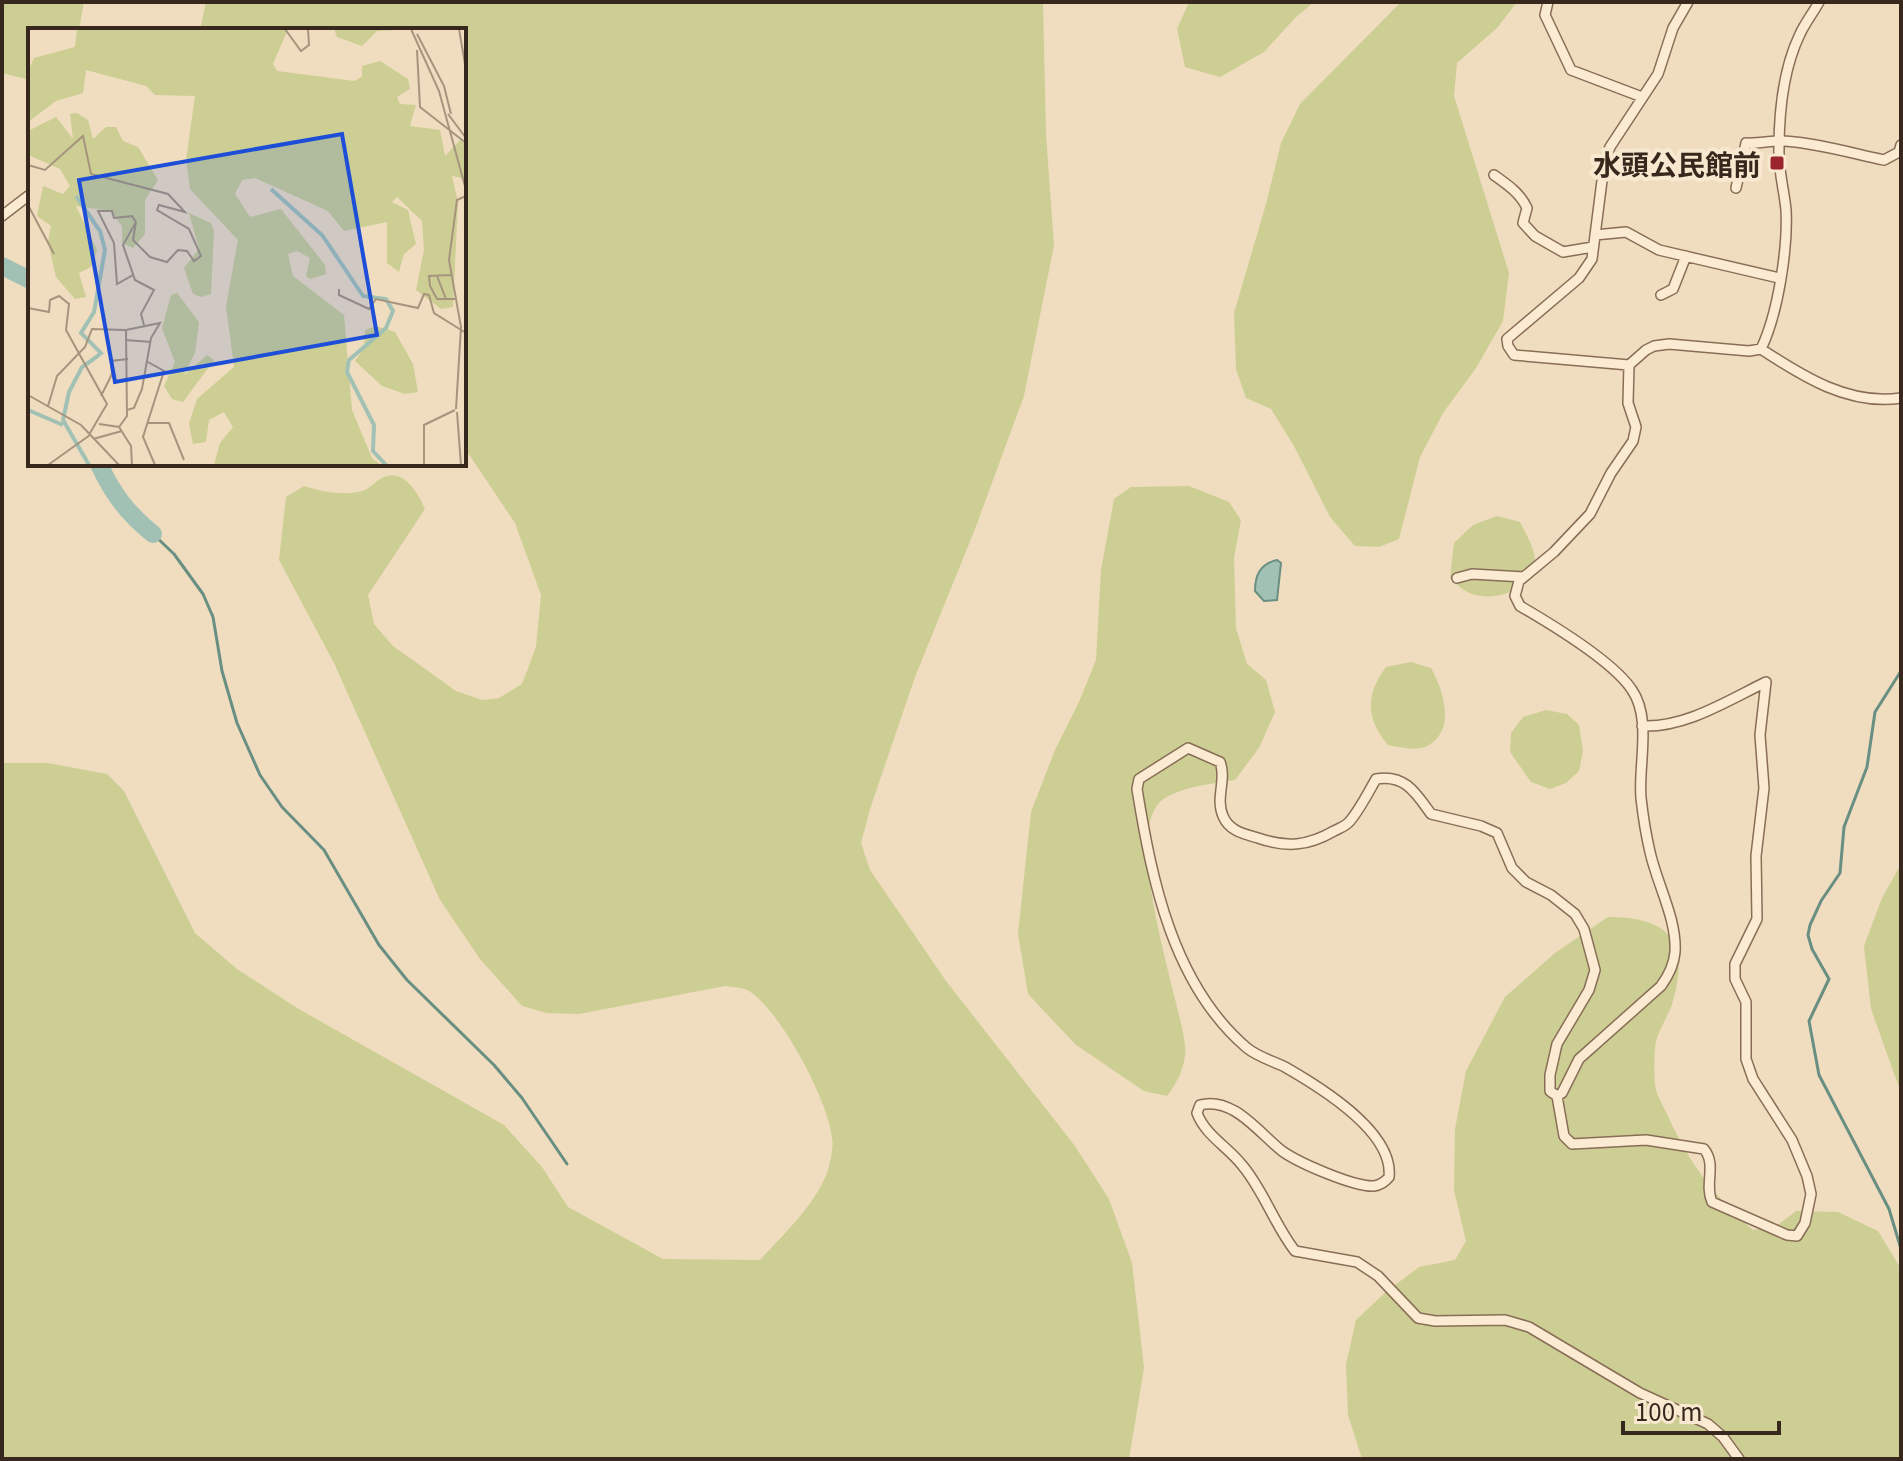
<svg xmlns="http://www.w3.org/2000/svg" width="1903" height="1461" viewBox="0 0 1903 1461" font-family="Georgia,'Noto Sans JP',serif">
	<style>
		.green { fill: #ccce93 }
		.water { fill: #a2c1b5; stroke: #698f83; stroke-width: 2 }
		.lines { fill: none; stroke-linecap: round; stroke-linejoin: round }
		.stream { stroke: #698f83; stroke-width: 3 }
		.river { stroke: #a2c1b5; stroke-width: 18 }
		.minor-casing { stroke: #896d57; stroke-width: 12 }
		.minor { stroke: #faebd2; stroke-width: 9 }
		.poi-dot { fill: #9b242f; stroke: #f7e8cf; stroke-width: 3 }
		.labels { text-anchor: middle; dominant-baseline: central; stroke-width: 8; stroke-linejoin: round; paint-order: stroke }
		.poi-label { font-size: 28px; font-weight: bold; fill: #38271c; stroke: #f7e8cf; text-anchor: end }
		.inset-river { fill: none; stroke: #a2c1b5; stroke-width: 4 }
		.inset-road { fill: none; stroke: #a6947e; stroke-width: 2 }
		.view { fill: #1d4ed8; fill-opacity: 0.15; stroke: #1d4ed8; stroke-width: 4 }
		.inset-edge { fill: none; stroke: #38271c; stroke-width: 4 }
	</style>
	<rect width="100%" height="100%" fill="#f0ddbf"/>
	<!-- green -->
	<path class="green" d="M2,2H84L79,30H30V80L2,73Z
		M206,2H1043L1046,135L1054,245L1024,396L975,529L915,677L870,809L861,843L870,870L946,981L1075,1146L1109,1199L1132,1263L1144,1368L1129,1459H2V763H48L107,774L124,791L195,933L237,969L297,1008L504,1125L542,1167L568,1207L663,1259L760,1260C782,1236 815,1205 827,1173C830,1164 834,1147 832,1137C828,1101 781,1011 749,991C743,987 732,987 725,986L579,1014L547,1013L522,1006L480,959L440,900L334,663L279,560L286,497L304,486C323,492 343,496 362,491C370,489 376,480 384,477C405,469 418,493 425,509L368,595L374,624L393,646L456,691L482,700L499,698L522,684L536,647L541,595L515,523L464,447V30H200Z
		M1189,2H1314L1295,18L1264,52L1220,77L1185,67L1177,29Z
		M1401,2H1517L1497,28L1457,63L1454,96L1509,273L1503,321L1476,368L1443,413L1420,457L1399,539L1379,547L1355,546L1330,517L1294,446L1271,409L1246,398L1236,369L1234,313L1266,204L1281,143L1300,104Z
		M1189,486L1229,502L1241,520L1234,558L1236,628L1247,664L1266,680L1275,712L1259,748L1235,780C1211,784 1185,786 1165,798C1118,827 1180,999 1185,1045C1187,1064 1178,1082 1167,1096L1144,1091L1076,1045L1028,994L1018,934L1031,812L1055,750L1079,702L1096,660L1101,570L1114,499L1131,487Z
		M1497,516L1520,522C1526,534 1536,550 1535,563C1531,593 1486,605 1464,590C1459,587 1455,582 1450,578L1454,543L1473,525Z
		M1411,662L1431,668C1444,691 1457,733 1425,747C1414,751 1399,747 1388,745C1365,718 1366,694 1386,667Z
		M1546,710L1567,714L1579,725L1583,751L1579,771L1566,783L1550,789L1531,782L1510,752L1511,733L1523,717Z
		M1901,864V1093L1871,1009L1864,946L1882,898Z
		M1608,917C1669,917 1690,941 1673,1001C1669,1015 1660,1027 1656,1041C1654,1053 1654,1072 1655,1084C1656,1094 1662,1104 1666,1112C1690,1164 1710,1192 1753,1230L1775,1227L1796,1211L1838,1212L1878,1231L1901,1269V1459H1362L1348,1415L1346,1364L1356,1320L1387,1291L1419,1267L1455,1260L1466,1241L1454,1190L1455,1129L1466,1071L1505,997L1555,953Z"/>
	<!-- water -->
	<path class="water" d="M1277,560L1281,563L1277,600L1264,601L1255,591C1255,575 1260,564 1277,560Z"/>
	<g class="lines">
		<!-- stream -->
		<path class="stream" d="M153,534L174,554L203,594L213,617L222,671L237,723L260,775L282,807L324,850L379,945L407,980L494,1065L522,1098L567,1164
			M1901,671L1875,712L1867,767L1844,827L1840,873L1821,901L1810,925L1808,935L1812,949L1829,979L1809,1021L1819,1075L1889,1209L1901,1249"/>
		<!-- river -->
		<path class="river" d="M2,266L30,280
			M99,464C112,493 128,514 153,534"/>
		<!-- minor casing -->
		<g class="minor-casing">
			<path id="minor" d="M1548,2L1545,15L1571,70L1642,97
				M1494,175C1508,185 1520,193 1527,208L1523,223L1535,236L1563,252L1593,247
				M1736,188L1746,143C1759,144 1772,140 1784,141C1817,143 1851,153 1884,160L1899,152L1901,145
				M2,216L28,196L30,199
				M1595,235L1626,232L1659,250L1779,278
				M1661,295L1673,289L1686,256
				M1761,349C1778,314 1788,248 1786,210C1784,189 1778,169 1779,149C1779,112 1784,67 1800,34C1805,23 1813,13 1819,2
				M1629,365L1514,355L1508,346L1507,339L1579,278L1592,259L1604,165L1610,147L1658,74L1673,28L1688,2
				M1457,578L1472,574L1524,577
				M1642,726C1685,728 1727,701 1766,682L1760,735L1764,788L1756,856L1757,919L1735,964V979L1746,1002V1059L1753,1079L1792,1140L1807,1176L1811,1194L1805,1223L1797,1236L1787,1235L1712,1202C1704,1184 1717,1165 1704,1149L1646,1140L1572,1144L1564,1136L1557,1096L1550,1091V1075L1557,1044L1589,990L1595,970L1584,929L1575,914L1551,895L1526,882L1512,868L1497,833L1481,826L1431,814C1416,793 1405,774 1376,779C1368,793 1360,809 1350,821C1346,826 1340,828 1334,831C1308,846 1287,848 1258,838C1244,834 1229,831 1223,816C1215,798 1227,779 1220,762L1188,748L1139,779L1137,789C1152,881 1173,985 1247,1048C1258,1057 1273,1061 1285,1067C1320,1087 1394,1132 1389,1177C1385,1182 1381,1185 1374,1186C1354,1187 1299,1163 1282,1151C1259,1133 1233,1096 1200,1105L1197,1113C1205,1135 1228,1147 1242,1165C1264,1191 1274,1224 1295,1251L1357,1262L1378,1276L1418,1318L1435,1321L1505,1320L1529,1327L1640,1393L1708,1424L1723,1437L1739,1459
				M1557,1096L1562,1093L1579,1059L1661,986C1669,975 1674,965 1675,952C1677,919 1657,884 1650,852C1646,835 1643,816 1641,798C1638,765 1652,719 1632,690C1613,661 1551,624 1520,606L1515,596L1519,581L1554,552L1590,514L1611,473L1633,441L1636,427L1628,403L1629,365L1646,350L1654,346L1669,344L1749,351L1761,349C1802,376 1849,406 1901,398"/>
		</g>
		<!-- minor -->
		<use href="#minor" class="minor"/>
	</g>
	<!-- markers -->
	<rect class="poi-dot" x="1769" y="155" width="16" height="16" rx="4"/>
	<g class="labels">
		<!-- poi labels -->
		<g class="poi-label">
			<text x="1761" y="163">水頭公民館前</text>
		</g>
	</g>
	<!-- overview -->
	<g transform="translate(28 28)">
		<rect width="438" height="438" fill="#f0ddbf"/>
		<path d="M49,1H260L245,36L249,43L326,53L334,49V38L352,33L380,51L382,61L369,69L372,76L388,77L382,98L412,102L417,128L433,111L438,114V151L424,148L430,174L425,279L413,281L388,262L396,222L394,193L369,169L364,174L380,182L388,216L376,226L371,244L359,235V194L316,203L300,183L227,150L214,152L207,166L222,189L253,181L297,237L298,246L282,251L278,248L282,230L269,223L260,226L265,248L316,287L324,382L344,430L353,437H186L192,415L205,399L196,384L181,392L178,414L165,416L161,396L169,371L206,339L198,278L210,212L162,161L158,132L167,68L127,67L118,58L58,42L55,65L28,73L0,94V43L6,30L47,19ZM306,1H369V2L349,3L334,18L309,9ZM49,85L60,92L65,111L78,99H88L95,113L110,119L130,152L117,172V206L105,220L94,215V198L82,183L48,178L69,222L63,239L51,245L58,269L47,271L28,249L20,214L23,198L9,188L15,158L35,166L42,158L32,141L0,127V103L28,89L45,111L42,86ZM161,185L183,195L186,203L183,266L173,269L165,266L156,240L171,221ZM149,265L171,294L167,325L156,347L179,327L186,332L155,374L144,371L136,358L147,334L134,300L143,267ZM348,298L367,304L385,336L390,364L377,366L354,358L327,333L336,320L337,302Z" fill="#ccce93"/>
		<path class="inset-river" d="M243,161L294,207L315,238M48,168L72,203L77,222L66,284L53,305L73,325L67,330M315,238L335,268L358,271L365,283L358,300L321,332L319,344L346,397L345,423L358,437M0,382L35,397M61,437L35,392L41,364L54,339L67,330"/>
		<path class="inset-road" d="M257,1L273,23L281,17L280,1M383,1L411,63L438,162M431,1L438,42M389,6L416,58L423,86M389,22L392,79L438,115M420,86L438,110M0,137L17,142L55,108L63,146L140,166L157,184L131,177L129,182L161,201L173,228L166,233L159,223L150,222L139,234L122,229L105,212L108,194M0,177L26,226M108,194L95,217L107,252L126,262L113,286L116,297M105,247L89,256L86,215L70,183H84L86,190L104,188L108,194M423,247L401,248L402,258L409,271H427M409,248L418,271M311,261V267L341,281L348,271L390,280L396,266L401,267L406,285L438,305M0,280L21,284L22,272L31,268L41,276L38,302L79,376L62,405M97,312L123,314M120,334L136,343L115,409L127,437M0,367L53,397L91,437M73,368L84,346L83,333L100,331M20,378L29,348L57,319L64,301L98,302L132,295L123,310L114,361L106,380L99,382M428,381L433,299L421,232L429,172L438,168M429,384L433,437M119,395H141L156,432M71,396L91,399L103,418L104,437M91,399L99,388L98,302M65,411L94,403M20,437L62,407M396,437V397L427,382M438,437V404"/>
		<path class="view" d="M314,106L349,307L87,354L51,152Z"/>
		<rect width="438" height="438" class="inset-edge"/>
	</g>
	<!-- border -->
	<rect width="1903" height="1461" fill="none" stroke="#38271c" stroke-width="8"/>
	<!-- scale -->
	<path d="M1623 1421v12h156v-12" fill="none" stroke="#38271c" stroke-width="4"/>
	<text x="1635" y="1421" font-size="24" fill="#38271c" stroke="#f7e8cf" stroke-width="6" paint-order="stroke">100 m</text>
</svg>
